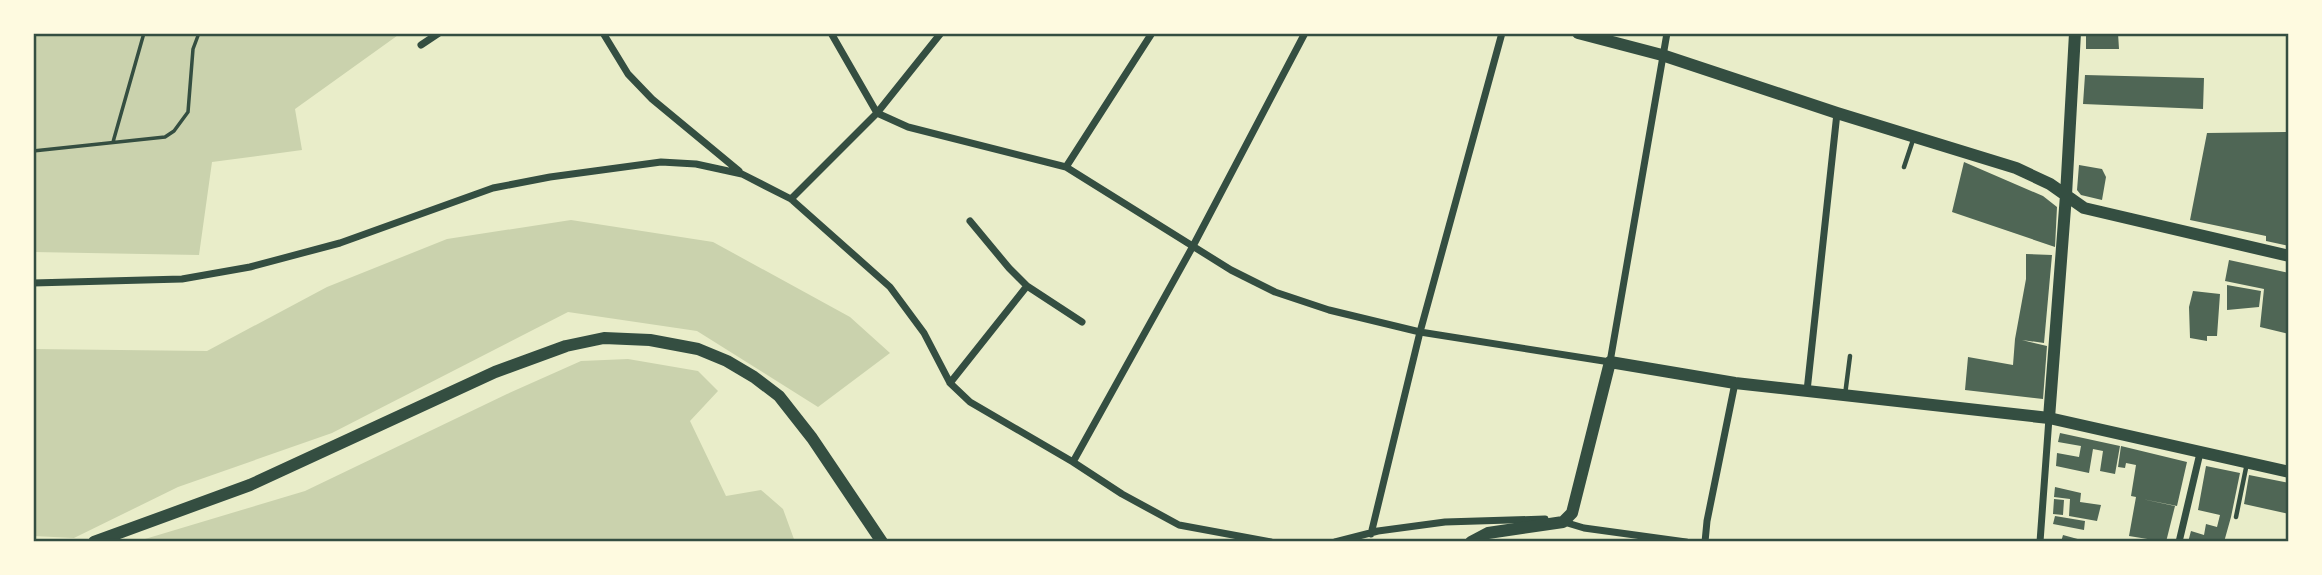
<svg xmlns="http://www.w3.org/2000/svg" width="2322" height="575" viewBox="0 0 2322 575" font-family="'Fira Sans Condensed',sans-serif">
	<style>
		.green { fill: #cad2ad }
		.building { fill: #4f6655 }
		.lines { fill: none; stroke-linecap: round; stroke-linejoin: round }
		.path { stroke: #344e41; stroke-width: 3.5 }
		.service { stroke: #344e41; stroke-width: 4.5 }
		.minor { stroke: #344e41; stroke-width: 7 }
		.secondary { stroke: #344e41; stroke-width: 12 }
		.primary { stroke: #344e41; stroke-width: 12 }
		.neatline { fill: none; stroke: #344e41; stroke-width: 2.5 }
	</style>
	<rect width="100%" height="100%" fill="#e9edc9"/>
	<!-- green -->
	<path class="green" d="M33,33H401L295,109L302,150L212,162L199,255L33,252Z
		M571,220L713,242L850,317L890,353L818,407L697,331L568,312L332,433L178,487L74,538L33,536V349L207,351L327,287L447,239Z
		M628,359L698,371L718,391L690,421L726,496L761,490L783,509L795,542H135L305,491L507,394L581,361Z"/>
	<!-- building -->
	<path class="building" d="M2086,33H2118L2119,49H2086Z
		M2085,75L2204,78L2203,109L2083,104Z
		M2285,132H2289V246L2266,241V236L2190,220L2207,133Z
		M1964,162L2043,196L2057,207L2055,247L1952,212Z
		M2079,165L2102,169L2106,177L2102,200L2081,195L2077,190Z
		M2026,254L2052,255L2044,343L2022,340L2047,346L2043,399L1965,390L1968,357L2013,365L2015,339L2026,279Z
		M2229,260L2289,273V334L2260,327L2264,289L2225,281Z
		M2227,285L2261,291L2259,307L2227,310Z
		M2193,291L2220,294L2217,336H2207V341L2190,338L2189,307Z
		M2060,433L2120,446L2115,474L2100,471L2103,451L2093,449L2089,473L2056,466L2057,453L2079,457L2081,446L2058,442Z
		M2121,446L2187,462L2177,506L2142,499L2175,506L2166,542L2129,536L2136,497L2131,496L2136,465L2126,463L2125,468L2118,467Z
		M2206,466L2240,473L2231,517L2224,542H2188L2191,531L2204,535L2206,524L2217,527L2220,515L2198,510Z
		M2249,475L2289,483V514L2244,504Z
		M2055,487L2081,493L2080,502L2101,505L2097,521L2069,516L2070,499L2054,497Z
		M2054,499L2064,500L2063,515L2053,514Z
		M2055,516L2085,521L2084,530L2053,524Z
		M2063,535L2085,541V542H2061Z"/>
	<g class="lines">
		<!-- path -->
		<path class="path" d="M113,142L144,33
			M33,151L165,137L174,131L188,112L193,49L199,33"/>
		<!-- service -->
		<path class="service" d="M1904,167L1914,137
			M1845,395L1850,356
			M2236,517L2247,463"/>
		<!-- minor -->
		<path class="minor" d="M603,33L628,74L652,99L739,171
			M831,33L877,113L908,127L1066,167L1231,270L1275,292L1329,310L1420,332L1610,362L1667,33
			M421,45L439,33
			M1066,167L1152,33
			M791,199L877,113L941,33
			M970,221L1009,268L1027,286L1082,322
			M33,283L182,279L250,267L340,243L493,188L550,177L661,162L696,164L742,174L791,199L890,287L924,333L950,383L970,402L1073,462L1122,494L1179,525L1271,542
			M950,383L1027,286
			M1807,391L1837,113
			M1073,462L1193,246L1305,33
			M1564,522L1584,528L1686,542
			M1371,534L1420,332L1502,33
			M1335,542L1378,531L1445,522L1545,519
			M1705,542L1707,521L1735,383
			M2040,542L2049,418
			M2179,542L2200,453"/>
		<!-- secondary -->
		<path class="secondary" d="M1578,33L1662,55L1837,113L2016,168L2050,184L2084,208L2289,256
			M2049,418L2066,195L2075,33"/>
		<!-- primary -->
		<path class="primary" d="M94,542L250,485L495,372L566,346L604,338L650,340L698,349L727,361L754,377L779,396L812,438L882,542
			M1471,542L1488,533L1563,522L1572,513L1610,362L1735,383L2049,418L2289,472"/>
	</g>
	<!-- border -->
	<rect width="2322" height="575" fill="none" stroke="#fefae0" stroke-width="70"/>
	<rect x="35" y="35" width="2252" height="505" class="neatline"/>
</svg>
